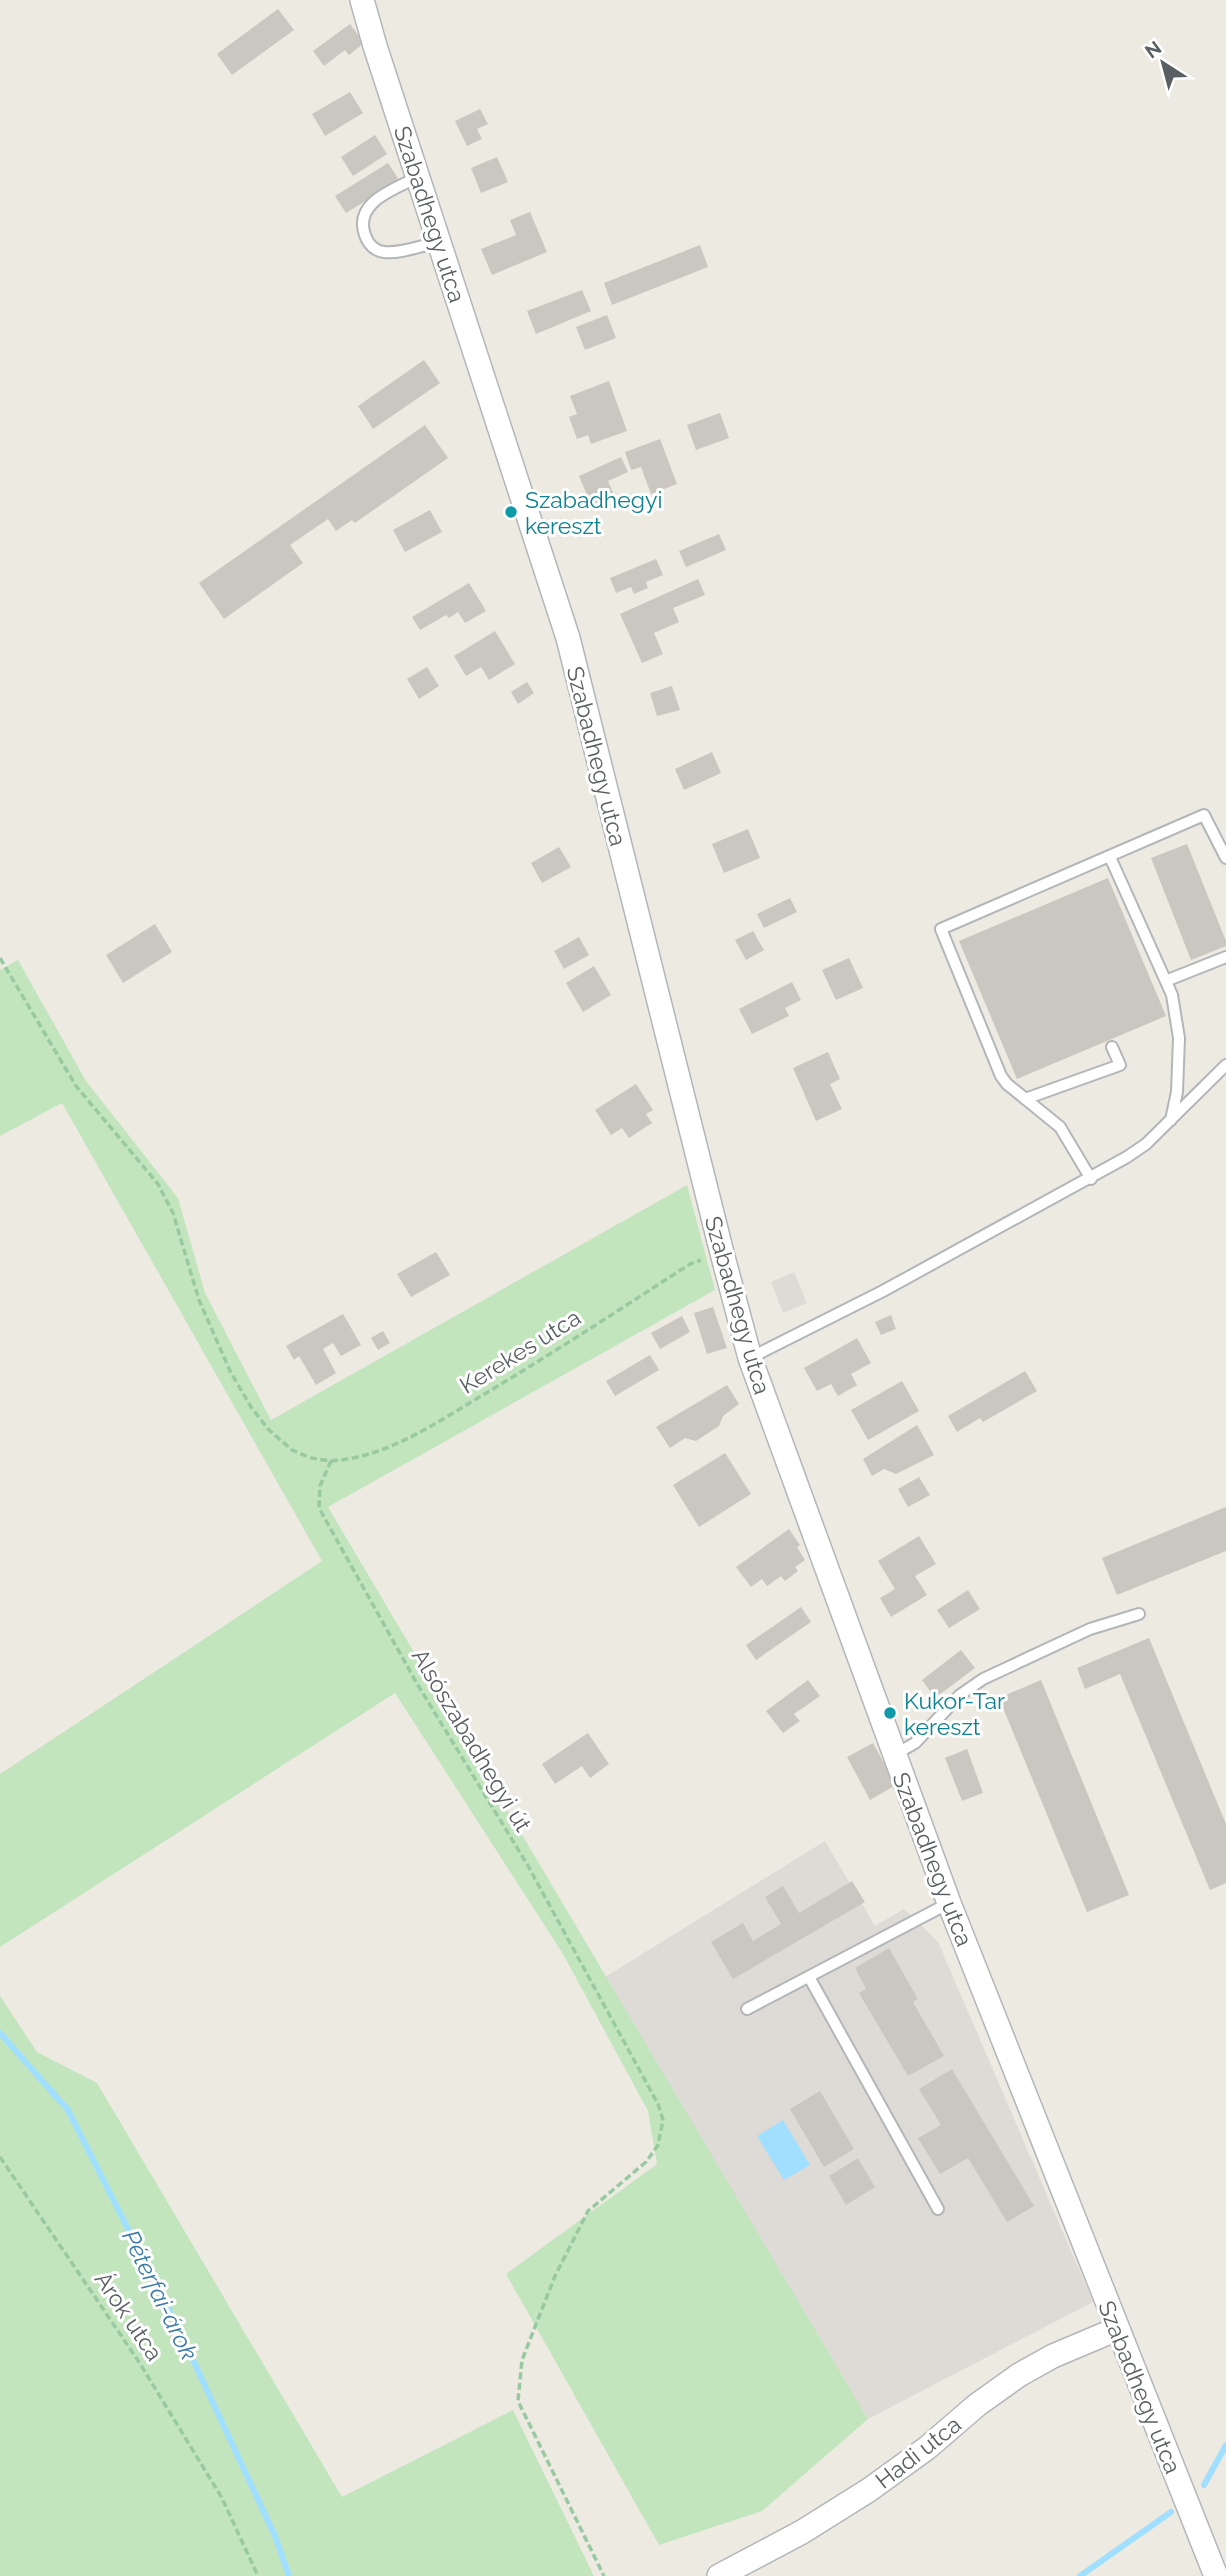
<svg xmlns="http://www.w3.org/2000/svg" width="1226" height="2576" viewBox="0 0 1226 2576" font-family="Raleway,sans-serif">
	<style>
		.industrial { fill: #dedbd6 }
		.green { fill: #c2e5be }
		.water { fill: #a0dfff }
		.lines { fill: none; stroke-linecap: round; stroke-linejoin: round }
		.stream { stroke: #a0dfff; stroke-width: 6 }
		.building { fill: #cac7c1 }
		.service-casing { stroke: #b3b6b9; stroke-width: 14 }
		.minor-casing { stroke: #b3b6b9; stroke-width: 26 }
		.path { stroke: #98c9a1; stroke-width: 3.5; stroke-dasharray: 7 3.5; stroke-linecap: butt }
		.service { stroke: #fff; stroke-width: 10 }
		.minor { stroke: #fff; stroke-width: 23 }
		.culture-dot { fill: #0f9aa8; stroke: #fff; stroke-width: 2.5 }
		.labels { text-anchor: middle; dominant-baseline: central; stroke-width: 6; stroke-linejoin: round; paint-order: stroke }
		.street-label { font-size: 23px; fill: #5a5f63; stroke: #fff }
		.culture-label { font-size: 23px; fill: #0d838f; stroke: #fff; text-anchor: start }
		.water-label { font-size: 24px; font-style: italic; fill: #3b7ba8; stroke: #fff }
	</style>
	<rect width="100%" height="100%" fill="#edeae2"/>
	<!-- industrial -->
	<path class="industrial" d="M794,1272L807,1303L783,1313L771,1282Z
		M825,1841L875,1926L904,1909L938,1942L1093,2302L868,2419L605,1977Z"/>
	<!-- green -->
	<path class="green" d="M18,960L86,1081L178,1198L205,1293L271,1420L687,1185L715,1290L328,1507L868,2419L762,2511L659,2545L506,2274L657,2164L648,2111L563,1954L395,1693L0,1947V1774L322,1561L62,1103L0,1136V970Z
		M0,1996L37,2052L97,2083L342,2497L513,2410L594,2576H0Z"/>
	<!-- water -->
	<path class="water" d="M783,2120L810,2165L784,2180L757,2136Z"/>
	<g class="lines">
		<!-- stream -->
		<path class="stream" d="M0,2033L68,2110L178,2328L275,2536L289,2576
			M1204,2485L1226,2445
			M1080,2576L1171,2512"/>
	</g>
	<!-- building -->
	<path class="building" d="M278,9L294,30L232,75L217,54Z
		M350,24L364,43L349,55L345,50L324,66L313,51Z
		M350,92L363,113L325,136L312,114Z
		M480,109L488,124L477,129L482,139L467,146L455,121Z
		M375,135L387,154L353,176L341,157Z
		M497,157L508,182L481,193L471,168Z
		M388,163L399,180L346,213L335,196Z
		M530,212L547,252L492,275L481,249L516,235L510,220Z
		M700,245L708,267L612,305L604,283Z
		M582,290L591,311L536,334L527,311Z
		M607,315L616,338L585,350L576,327Z
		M424,360L440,383L373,429L358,406Z
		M609,381L627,431L591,444L588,435L577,439L569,417L577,414L570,396Z
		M720,413L729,438L696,450L687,425Z
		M425,425L448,458L355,523L352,520L336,531L328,519L290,545L303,563L224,619L199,583Z
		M660,439L677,484L651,494L641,467L631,470L625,452Z
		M621,457L628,472L608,481L614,495L591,505L579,476Z
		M430,510L442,532L405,552L393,530Z
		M719,534L726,550L686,567L679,551Z
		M656,559L663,575L646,582L648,588L634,594L631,587L616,593L610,578Z
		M698,579L705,595L673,608L679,622L654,633L663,654L642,663L620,614Z
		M469,583L486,611L465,623L458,612L449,618L446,615L420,630L412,617Z
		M495,631L515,664L489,680L481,667L466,676L454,656Z
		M427,667L439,686L419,699L407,679Z
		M527,682L534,693L518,704L511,692Z
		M672,686L680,710L657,716L650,693Z
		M712,752L721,773L684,790L675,769Z
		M748,829L760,858L724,873L712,844Z
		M1187,844L1226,941V946L1191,960L1151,858Z
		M559,847L571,867L542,883L531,863Z
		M1108,878L1166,1016L1017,1079L959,941Z
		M790,898L797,912L764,928L757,914Z
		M155,924L172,952L123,983L106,955Z
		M753,931L764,950L746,960L735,940Z
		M579,937L589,955L564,969L554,951Z
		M849,958L863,988L836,1000L822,970Z
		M594,966L611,995L583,1012L566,983Z
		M792,982L801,1000L785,1008L789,1016L752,1034L739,1009Z
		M828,1052L840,1079L830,1084L842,1109L816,1121L793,1068Z
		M636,1084L653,1110L646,1114L652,1123L629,1138L622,1128L611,1135L595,1110Z
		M436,1252L450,1275L411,1297L397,1274Z
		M713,1307L727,1348L707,1354L694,1313Z
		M343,1314L361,1345L341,1356L333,1343L323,1349L336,1373L316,1385L299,1356L294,1360L286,1346Z
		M891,1315L896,1329L881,1335L875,1322Z
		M682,1316L690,1332L660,1349L651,1333Z
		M383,1331L390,1343L378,1350L371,1338Z
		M857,1338L871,1363L851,1374L857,1385L838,1396L831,1384L817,1391L804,1368Z
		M650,1355L659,1370L615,1396L606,1381Z
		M1025,1371L1037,1391L983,1422L980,1418L957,1432L948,1416Z
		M902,1381L919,1411L868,1440L851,1410Z
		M727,1385L739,1404L723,1416L719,1426L696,1441L685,1438L670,1448L656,1427Z
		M917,1425L934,1455L896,1474L884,1469L872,1476L863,1459Z
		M725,1453L751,1494L699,1527L673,1485Z
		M919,1477L930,1495L908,1507L898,1489Z
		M1226,1507V1551L1117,1595L1102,1558Z
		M789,1529L800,1545L797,1547L805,1560L795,1567L798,1571L785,1581L781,1576L767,1586L762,1579L751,1587L736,1567Z
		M919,1536L936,1564L915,1576L927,1595L891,1617L880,1598L895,1589L878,1561Z
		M968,1590L980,1609L949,1628L937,1610Z
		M801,1607L811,1622L756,1660L746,1645Z
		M1149,1638L1226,1824V1883L1210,1890L1120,1674L1085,1689L1077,1668Z
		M961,1650L975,1668L935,1698L922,1680Z
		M808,1680L820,1696L794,1714L800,1721L783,1733L766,1711Z
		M1041,1680L1129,1895L1087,1912L999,1698Z
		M588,1733L609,1764L590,1778L582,1766L555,1784L542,1764Z
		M873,1743L896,1785L870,1800L847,1757Z
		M967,1749L983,1793L962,1801L945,1758Z
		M852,1881L865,1902L733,1979L711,1942L743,1923L753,1941L781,1924L765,1897L783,1886L799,1913Z
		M889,1948L918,1999L913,2002L944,2056L908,2076L859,1993L866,1989L855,1968Z
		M952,2069L1034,2206L1007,2222L968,2158L940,2174L918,2138L941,2125L919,2089Z
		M820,2091L854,2149L824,2167L790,2109Z
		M858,2158L875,2187L846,2205L829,2176Z"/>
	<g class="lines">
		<!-- service casing -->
		<g class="service-casing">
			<path id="service" d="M418,177C395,189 353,202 365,235C368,244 375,251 384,252C401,254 423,245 439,242
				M1110,857L1172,995L1179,1038L1177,1092L1171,1120
				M1168,980L1226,957
				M1025,1099L1120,1065L1112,1047
				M1091,1179L1060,1127L1007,1084L1001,1076L941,929L1204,815L1226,858
				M750,1358L883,1291L1127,1157L1146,1144L1226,1065
				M894,1755L915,1743L960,1695L983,1679L1090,1629L1139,1614
				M809,1977L938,2209
				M747,2009L949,1903"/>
		</g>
		<!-- minor casing -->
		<g class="minor-casing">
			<path id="minor" d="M362,0L375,46L568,638L722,1253L750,1358L949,1903L1216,2576
				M719,2576L802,2532L869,2490L927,2448L977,2405L1019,2375L1053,2356L1117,2329"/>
		</g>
		<!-- path -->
		<path class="path" d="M0,958L76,1086L158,1184L173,1213L199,1300L230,1371L251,1407L268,1429L292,1450L311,1458L331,1461L320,1486L319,1508L416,1682L527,1864L658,2104L663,2120L658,2145L646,2162L588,2211L555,2276L522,2360L518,2401L604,2576
			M331,1461C389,1457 437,1422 486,1393C555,1352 622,1308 690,1264L701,1260
			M0,2157L139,2362L222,2498L258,2576"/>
		<!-- service -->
		<use href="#service" class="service"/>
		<!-- minor -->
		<use href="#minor" class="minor"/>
	</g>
	<!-- markers -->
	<g class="culture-dot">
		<circle cx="511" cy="512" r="7"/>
		<circle cx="890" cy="1713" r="7"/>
	</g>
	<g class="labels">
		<!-- street labels -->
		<g class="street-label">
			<text transform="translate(430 214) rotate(72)">Szabadhegy utca</text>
			<text transform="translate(597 756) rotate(76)">Szabadhegy utca</text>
			<text transform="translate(738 1305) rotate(74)">Szabadhegy utca</text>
			<text transform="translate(520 1351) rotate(-32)">Kerekes utca</text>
			<text transform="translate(472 1740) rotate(59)">Alsószabadhegyi út</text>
			<text transform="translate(933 1859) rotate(69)">Szabadhegy utca</text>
			<text transform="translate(129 2316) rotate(56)">Árok utca</text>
			<text transform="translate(1140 2387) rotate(68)">Szabadhegy utca</text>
			<text transform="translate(918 2452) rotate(-38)">Hadi utca</text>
		</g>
		<!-- culture labels -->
		<g class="culture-label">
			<text x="525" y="499">Szabadhegyi<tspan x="525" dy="26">kereszt</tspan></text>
			<text x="904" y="1700">Kukor-Tar<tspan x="904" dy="26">kereszt</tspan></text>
		</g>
		<!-- water labels -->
		<g class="water-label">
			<text transform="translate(160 2295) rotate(64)">Péterfai-árok</text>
		</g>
	</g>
	<!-- north arrow -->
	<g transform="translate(1163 63) rotate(324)" stroke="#ffffff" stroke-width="5" paint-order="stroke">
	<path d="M0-5L12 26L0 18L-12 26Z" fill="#5a5f63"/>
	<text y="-10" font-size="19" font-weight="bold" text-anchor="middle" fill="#5a5f63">N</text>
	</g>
</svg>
